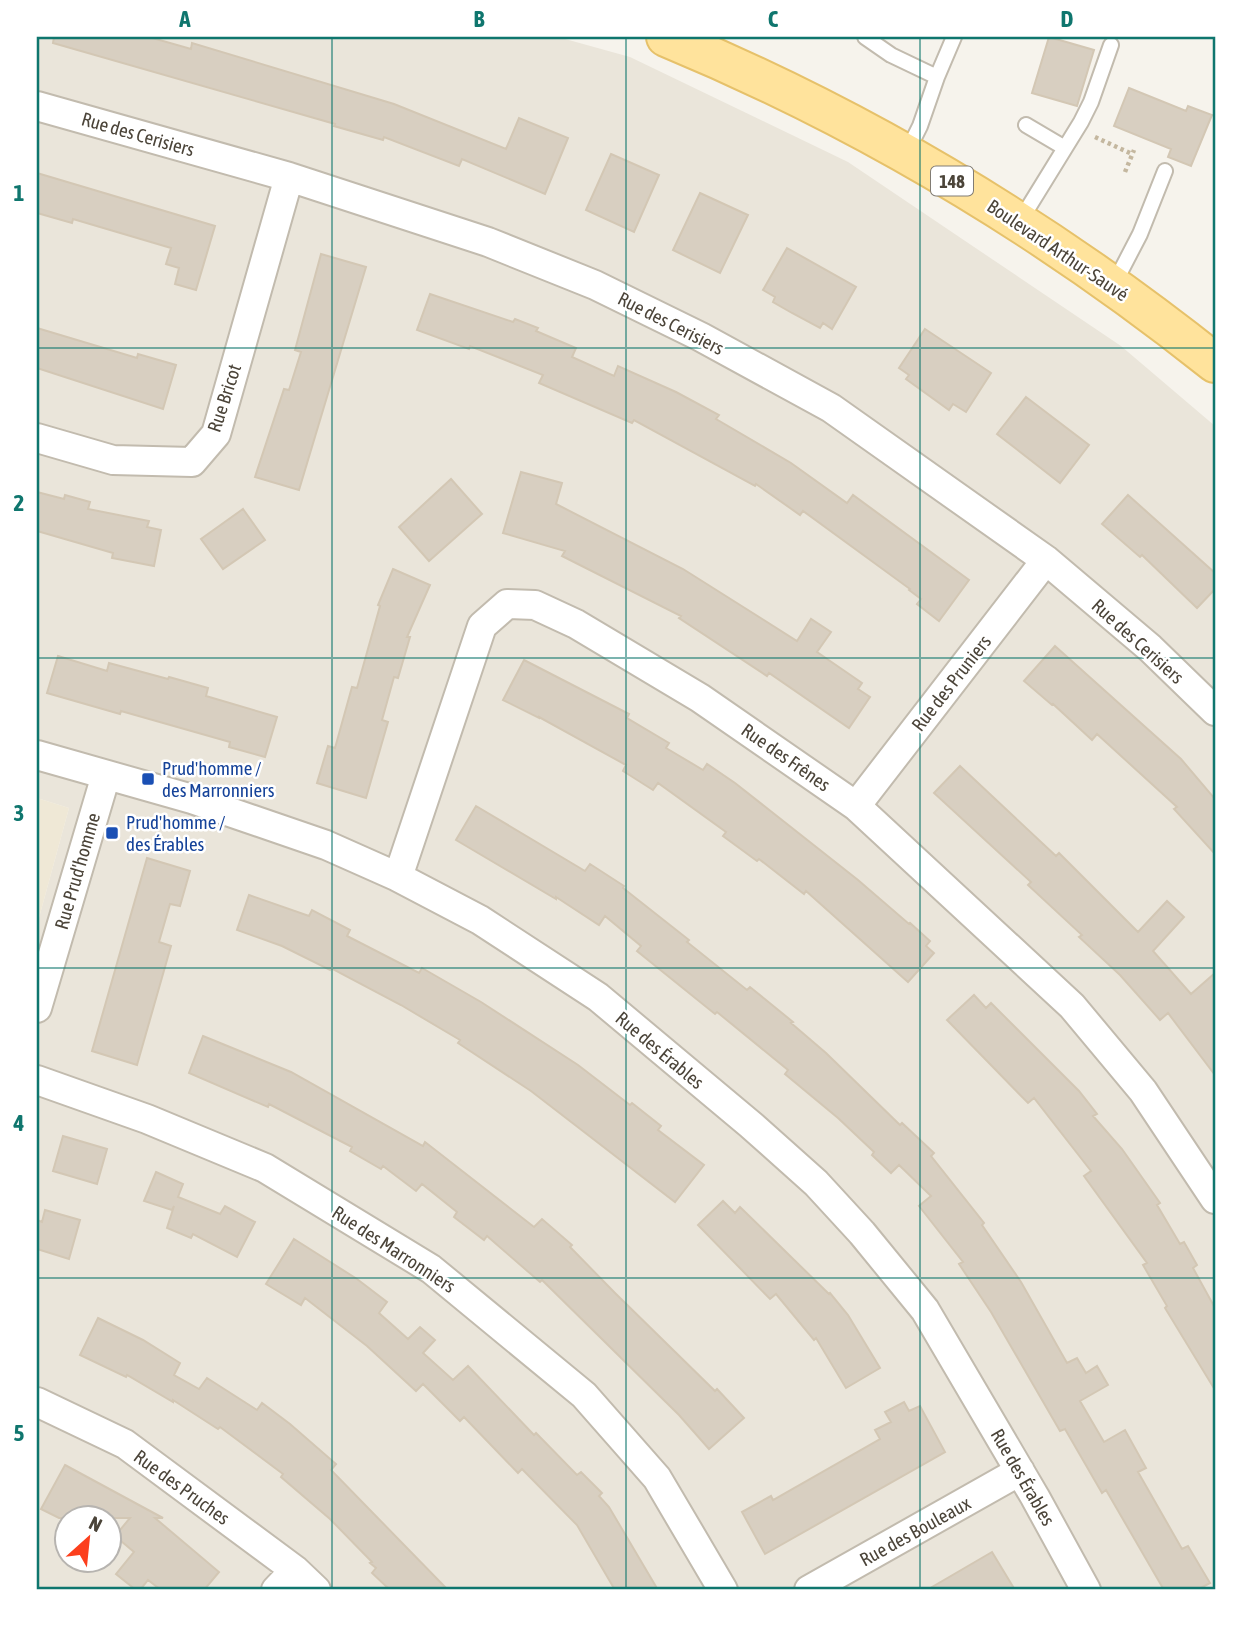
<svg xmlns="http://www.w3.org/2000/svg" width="1252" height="1627" viewBox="0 0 1252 1627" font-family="'Asap Condensed',sans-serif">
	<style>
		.residential { fill: #eae5da; fill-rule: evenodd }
		.education { fill: #efe8d6 }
		.building { fill: #d8cfc1; stroke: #d3c7b4; stroke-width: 2 }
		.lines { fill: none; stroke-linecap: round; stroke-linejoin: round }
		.lane-casing { stroke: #c2bbae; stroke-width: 18 }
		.street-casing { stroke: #c2bbae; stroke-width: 32 }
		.primary-casing { stroke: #e6c16a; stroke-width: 42 }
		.path { stroke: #c4b79f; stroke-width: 4.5; stroke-dasharray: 3.5 3.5; stroke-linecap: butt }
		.lane { stroke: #fff; stroke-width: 14 }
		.street { stroke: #fff; stroke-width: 28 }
		.primary { stroke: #ffe39c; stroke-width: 38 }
		.grid { fill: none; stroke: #0f766e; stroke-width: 2; stroke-opacity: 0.55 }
		.transit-dot { fill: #1a4fb4; stroke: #fff; stroke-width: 2.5 }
		.labels { text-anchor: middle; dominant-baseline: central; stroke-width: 5; stroke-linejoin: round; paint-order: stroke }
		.shield { fill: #fff; stroke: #817c74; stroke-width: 2 }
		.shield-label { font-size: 18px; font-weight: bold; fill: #4b4439 }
		.street-label { font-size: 19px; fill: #4b4439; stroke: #fff }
		.transit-label { font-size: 19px; fill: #164399; stroke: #fff; text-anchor: start }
		.neatline { fill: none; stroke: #0f766e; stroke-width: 2.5 }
		.grid-label { font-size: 23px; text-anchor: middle; font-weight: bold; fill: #0f766e }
	</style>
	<rect width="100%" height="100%" fill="#f6f3ec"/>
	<!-- residential -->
	<path class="residential" d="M37,37H558L630,57L848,162L1121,346L1215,426V1590H37V925L69,808L37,798ZM66,1518H108V1560H66Z"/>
	<!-- education -->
	<path class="education" d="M37,798L69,808L37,925Z"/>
	<!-- building -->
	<path class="building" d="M54,37H149L191,49L192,43L394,104L506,149L519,118L568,138L545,194L462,159L459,166L384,137L383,140L334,126L335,124L53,43Z
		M1049,37L1094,50L1077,106L1032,93Z
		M1129,88L1186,111L1188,106L1212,115L1191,166L1168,157L1171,149L1114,126Z
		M611,154L659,175L634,232L586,210Z
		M37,173L215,226L196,290L175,284L179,268L166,264L171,248L73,219L72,223L37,213Z
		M700,193L748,215L720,273L673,250Z
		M787,248L856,287L832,329L823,323L820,328L792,313L773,302L775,297L763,290Z
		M321,254L366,267L299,490L255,477L284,389L289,390L301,352L295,350Z
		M430,294L513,322L515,319L538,328L536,331L576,348L572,357L614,376L618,366L676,392L719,415L716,419L791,463L847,503L853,495L969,580L939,621L917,604L921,599L909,590L910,589L803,511L800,515L756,484L755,486L634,420L632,423L539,383L543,375L470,346L469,349L417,330Z
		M37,328L137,358L138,354L176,365L163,409L37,368Z
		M925,329L991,373L966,412L953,404L949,410L906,379L909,375L899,368Z
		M1026,397L1089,445L1060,483L997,434Z
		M521,472L562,483L556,504L683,569L797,641L811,619L831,632L817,652L862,683L858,689L870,697L849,728L769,673L767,676L679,618L681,616L562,556L565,551L503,533Z
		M451,479L482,514L429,561L399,527Z
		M37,492L64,499L65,495L90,502L88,509L149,521L147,527L161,530L154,566L112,558L113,553L37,531Z
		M1128,495L1215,573V589L1197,608L1142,555L1140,557L1102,524Z
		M243,509L265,540L223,569L201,539Z
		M393,569L430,585L407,637H410L398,678L394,677L382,720L388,722L366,798L317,783L328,746L335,748L352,687L357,688L380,606L378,605Z
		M1055,646L1181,759L1215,799V854L1174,809L1177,807L1097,734L1092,740L1053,704L1052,705L1024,681Z
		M58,656L107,671L109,663L168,679L169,677L208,688L206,696L277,717L265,757L229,747L230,742L121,711L120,714L47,693Z
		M524,660L629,714L627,718L669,743L666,748L703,770L707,764L735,783L858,880L909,924L910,923L930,941L926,946L934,953L908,982L806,891L804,894L759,859L757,861L723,836L726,832L658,783L653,790L623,771L626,765L539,717V718L503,700Z
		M960,766L1056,856L1059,853L1138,932L1167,901L1184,917L1153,951L1191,994L1215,973V1075L1168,1013L1160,1020L1120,975L1079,937L1082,935L1028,885L1031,882L934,793Z
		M476,806L585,871L590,864L624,886L623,888L689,940L687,942L747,990L750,987L793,1022L791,1023L826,1053L900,1125L902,1123L934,1153L931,1156L984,1223L982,1225L1021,1282L1067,1363L1077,1358L1086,1373L1097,1366L1108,1385L1080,1401L1104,1442L1125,1430L1146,1468L1138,1472L1182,1549L1188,1546L1210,1583L1197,1590H1164L1106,1490L1102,1493L1065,1429L1060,1431L991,1312L959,1264L963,1262L919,1206L931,1196L899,1165L891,1173L872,1155L874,1152L838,1118L785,1074L788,1070L717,1012L715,1014L637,951L641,946L605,916L599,925L556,897V899L456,840Z
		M147,858L190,871L180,906L170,904L159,942L171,946L137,1065L92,1051Z
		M249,895L309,916L312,910L350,930L347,936L419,973L422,968L481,1002L578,1065L630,1105L632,1103L661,1126L658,1130L704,1165L675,1202L531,1091L458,1043L460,1040L401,1005L331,968L330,970L282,946L237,930Z
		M974,995L986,1008L991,1003L1079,1091L1097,1114L1093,1116L1122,1149L1160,1203L1157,1205L1180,1244L1184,1242L1197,1265L1193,1268L1215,1308V1390L1165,1308L1167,1306L1143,1265L1147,1263L1084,1176L1091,1171L1034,1098L1028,1103L947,1020Z
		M203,1036L291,1072L423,1146L425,1142L534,1227L542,1219L572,1245L570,1247L615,1293L715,1391L717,1389L744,1418L709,1449L679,1415L542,1280L540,1282L487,1236L484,1240L454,1217L457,1212L422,1184L416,1191L383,1166L381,1169L350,1151L352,1147L269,1104L268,1107L189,1073Z
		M63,1136L107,1149L97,1184L53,1171Z
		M156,1172L183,1184L178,1197L220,1214L225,1206L255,1222L237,1257L193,1234L191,1238L167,1228L174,1206L172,1210L144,1201Z
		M723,1201L735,1213L740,1207L829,1294L830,1293L848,1315L880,1368L846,1388L816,1338L814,1340L776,1294L770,1299L698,1225Z
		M45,1210L80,1220L69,1259L37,1249V1220L42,1222Z
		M294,1239L357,1279L387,1302L379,1313L408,1339L420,1327L435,1340L423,1353L453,1380L468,1366L534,1435L536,1433L577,1475L581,1472L602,1493L599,1496L609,1507L658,1590H615L577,1525L522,1469L518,1473L464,1417L460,1421L423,1384L416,1391L367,1346L305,1298L301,1305L266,1284Z
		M98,1318L143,1340L180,1363L174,1375L199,1389L207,1378L257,1410L262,1403L290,1424L336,1464L331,1470L448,1590H390L372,1573L376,1568L370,1563L372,1562L330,1519L281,1477L283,1474L220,1427L218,1429L173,1400V1402L127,1375L126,1377L80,1355Z
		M904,1402L909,1411L920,1406L945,1452L765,1554L742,1512L771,1496L773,1500L880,1439L875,1430L891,1422L885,1412Z
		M65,1465L163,1518H155L219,1572L204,1590H161L148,1580L140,1590H136L116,1574L134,1552L115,1536L130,1518H59L41,1509Z
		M992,1552L1015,1590H927Z"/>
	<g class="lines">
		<!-- lane casing -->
		<g class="lane-casing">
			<path id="lane" d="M865,37L891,55L937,77L920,126L906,154
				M937,77L954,37
				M1026,125L1065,148
				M1020,221L1081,122L1091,102L1111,45
				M1114,284L1140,234L1165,171"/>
		</g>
		<!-- street casing -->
		<g class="street-casing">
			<path id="street" d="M37,106L289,177L488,242L595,285L701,337L831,408L1046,560L1150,648L1215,711
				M37,438L113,460L192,462L216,434L289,177
				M37,755L192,799L326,845L398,877L480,920L598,997L751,1125L816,1183L862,1233L925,1310L1035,1497L1086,1590
				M856,806L1046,560
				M398,877L482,626L507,604L535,605L576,624L700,698L856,806L1072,1006L1143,1091L1215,1199
				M37,1008L106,775
				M37,1080L147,1119L265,1168L431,1269L584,1395L657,1478L723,1590
				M37,1402L125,1444L295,1570L316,1590
				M276,1590L295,1570
				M809,1590L1020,1471"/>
		</g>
		<!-- primary casing -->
		<g class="primary-casing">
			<path id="primary" d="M666,37C864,119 1048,230 1215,363"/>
		</g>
		<!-- path -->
		<path class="path" d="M1095,137L1132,154
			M1125,172L1134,150"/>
		<!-- lane -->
		<use href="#lane" class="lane"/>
		<!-- street -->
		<use href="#street" class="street"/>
		<!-- primary -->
		<use href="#primary" class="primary"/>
	</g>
	<!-- grid -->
	<path class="grid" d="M332,37V1590M626,37V1590M920,37V1590M37,348H1215M37,658H1215M37,968H1215M37,1278H1215"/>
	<!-- markers -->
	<g class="transit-dot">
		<rect x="141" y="772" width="14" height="14" rx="3.5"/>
		<rect x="105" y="826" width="14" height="14" rx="3.5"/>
	</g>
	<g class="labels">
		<!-- shield labels -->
		<rect class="shield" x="931" y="166.5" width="42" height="29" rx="5"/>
		<g class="shield-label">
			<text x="952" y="181">148</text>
		</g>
		<!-- street labels -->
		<g class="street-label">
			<text transform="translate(138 134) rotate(16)">Rue des Cerisiers</text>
			<text transform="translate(1058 250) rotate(34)">Boulevard Arthur-Sauvé</text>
			<text transform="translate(671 323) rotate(27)">Rue des Cerisiers</text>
			<text transform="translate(224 398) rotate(-72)">Rue Bricot</text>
			<text transform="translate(1138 641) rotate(42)">Rue des Cerisiers</text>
			<text transform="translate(951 683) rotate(-52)">Rue des Pruniers</text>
			<text transform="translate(786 757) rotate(35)">Rue des Frênes</text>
			<text transform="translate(77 871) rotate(-74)">Rue Prud'homme</text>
			<text transform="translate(660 1050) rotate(40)">Rue des Érables</text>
			<text transform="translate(394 1249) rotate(33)">Rue des Marronniers</text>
			<text transform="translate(1023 1477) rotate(60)">Rue des Érables</text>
			<text transform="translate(182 1487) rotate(36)">Rue des Pruches</text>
			<text transform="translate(915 1531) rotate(-29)">Rue des Bouleaux</text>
		</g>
		<!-- transit labels -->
		<g class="transit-label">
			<text x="162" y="768">Prud'homme /<tspan x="162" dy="22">des Marronniers</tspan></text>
			<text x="126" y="822">Prud'homme /<tspan x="126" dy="22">des Érables</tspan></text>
		</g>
	</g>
	<!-- border -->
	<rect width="1252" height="1627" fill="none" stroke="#ffffff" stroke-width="77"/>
	<!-- north arrow -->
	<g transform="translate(88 1539) rotate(27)"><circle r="33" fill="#ffffff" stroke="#b7b4b0" stroke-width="2"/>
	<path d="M0-5L12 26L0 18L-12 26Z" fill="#fc3f1d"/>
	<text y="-10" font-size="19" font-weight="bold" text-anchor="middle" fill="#4b4439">N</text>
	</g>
	<rect x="38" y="38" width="1176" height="1550" class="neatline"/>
	<g class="grid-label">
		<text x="185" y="27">A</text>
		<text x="479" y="27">B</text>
		<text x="773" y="27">C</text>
		<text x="1067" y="27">D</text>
		<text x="19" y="201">1</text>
		<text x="19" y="511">2</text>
		<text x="19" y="821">3</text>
		<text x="19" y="1131">4</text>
		<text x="19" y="1441">5</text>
	</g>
</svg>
